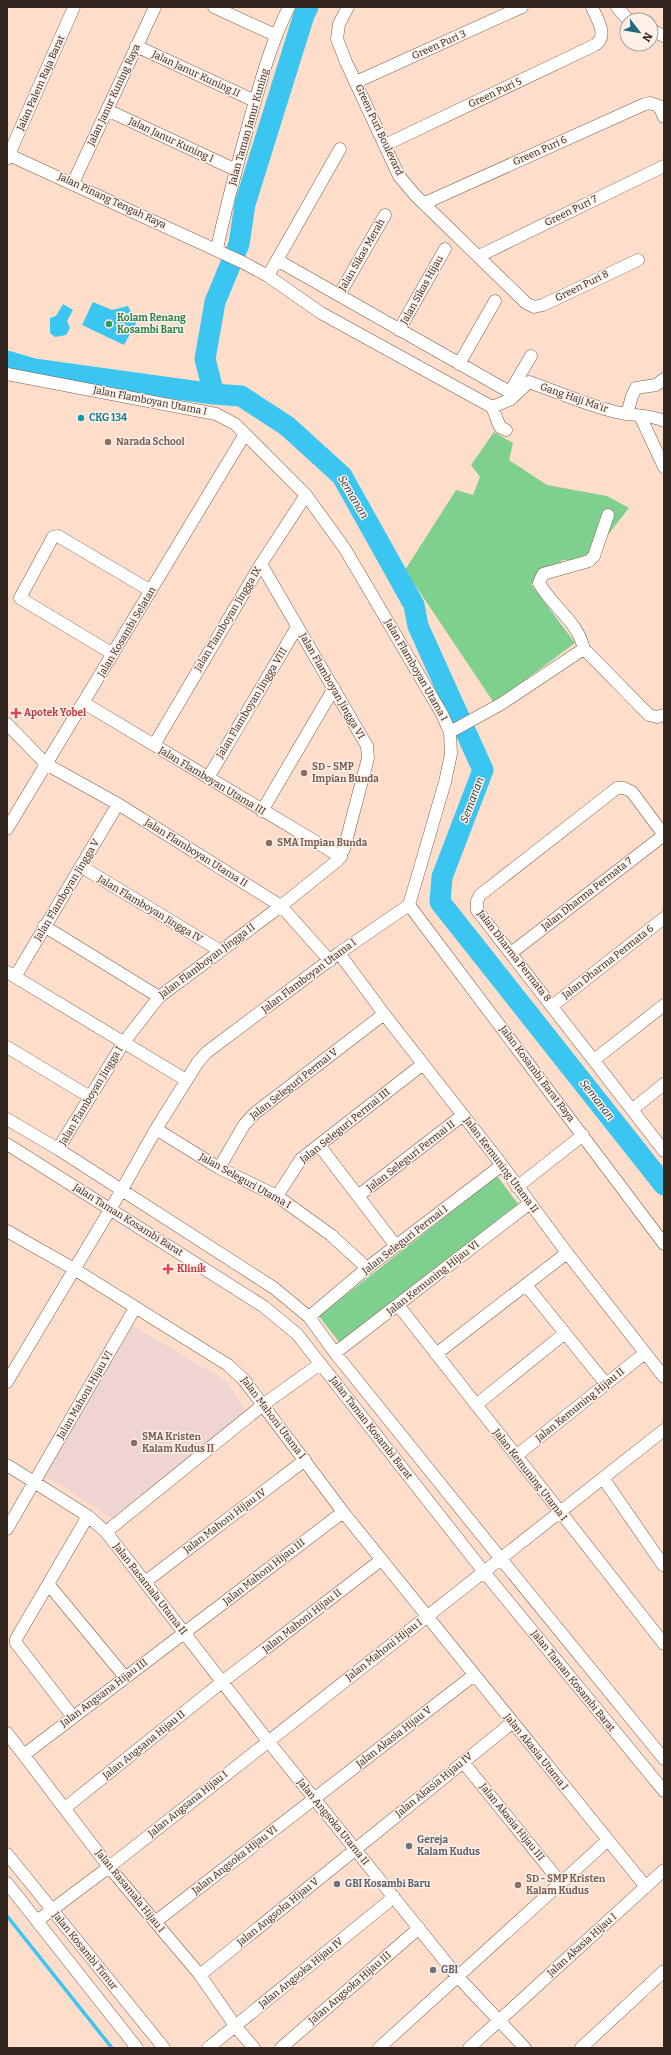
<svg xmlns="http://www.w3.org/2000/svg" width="671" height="2055" viewBox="0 0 671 2055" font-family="Bitter,serif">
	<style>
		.education { fill: #efd5d1 }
		.green { fill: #7fd08f }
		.water { fill: #3ac6f1 }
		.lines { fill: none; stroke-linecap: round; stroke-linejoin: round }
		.stream { stroke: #3ac6f1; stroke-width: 3.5 }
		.river { stroke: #3ac6f1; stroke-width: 21 }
		.minor-casing { stroke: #775d4b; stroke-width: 13 }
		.minor { stroke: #fff; stroke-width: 12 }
		.leisure-dot { fill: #2e9e5b; stroke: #fdf0e8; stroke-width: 1.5 }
		.culture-dot { fill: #0f9aa8; stroke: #fdf0e8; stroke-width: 1.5 }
		.education-dot { fill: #8d6e63; stroke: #fdf0e8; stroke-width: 1.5 }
		.health-dot { fill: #e0444e; stroke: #fdf0e8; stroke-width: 1.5 }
		.worship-dot { fill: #6b7280; stroke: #fdf0e8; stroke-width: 1.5 }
		.labels { text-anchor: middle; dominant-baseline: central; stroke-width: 3; stroke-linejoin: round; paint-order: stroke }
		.street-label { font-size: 10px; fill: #32261f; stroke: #fdf0e8 }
		.leisure-label { font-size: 10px; font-weight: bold; fill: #27864d; stroke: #fdf0e8; text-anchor: start }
		.culture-label { font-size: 10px; font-weight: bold; fill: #0d838f; stroke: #fdf0e8; text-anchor: start }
		.education-label { font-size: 10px; font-weight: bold; fill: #785e54; stroke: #fdf0e8; text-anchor: start }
		.health-label { font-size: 10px; font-weight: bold; fill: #be3a42; stroke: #fdf0e8; text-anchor: start }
		.worship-label { font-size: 10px; font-weight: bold; fill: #5b616d; stroke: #fdf0e8; text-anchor: start }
		.water-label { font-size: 11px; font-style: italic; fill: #20373f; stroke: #fdf0e8 }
	</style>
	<rect width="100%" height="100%" fill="#fedeca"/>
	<!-- education -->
	<path class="education" d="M133,1326L226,1381L246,1411L112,1518L44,1475Z"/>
	<!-- green -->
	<path class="green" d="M494,432L513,443L509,460L547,485L607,496L629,508L588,560H563L531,584L575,643L494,703L405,570L456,490L473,495L480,477L471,465Z
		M497,1176L518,1204L339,1342L319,1316Z"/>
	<!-- water -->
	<path class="water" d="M93,302L112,310L128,306L136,323L124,345L82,325Z
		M63,304L73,310L67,321L70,328L66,335L55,337L50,333V318L56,316Z"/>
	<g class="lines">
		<!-- stream -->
		<path class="stream" d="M7,1916L112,2048"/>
		<!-- river -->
		<path class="river" d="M7,361L34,369L214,394L205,359L215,302L239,244L245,204L304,15L308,7
			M214,394L241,396L287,426L342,476L414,605L418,626L483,770L442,877L440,902L664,1185"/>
		<!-- minor casing -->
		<g class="minor-casing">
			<path id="minor" d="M214,7L275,35
				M348,7L339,24L337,39L346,62L399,176L415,195L526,303L534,307L543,305L638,260
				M617,7L628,20
				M651,30L664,36
				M136,46L255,101
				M356,82L522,7
				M107,110L236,170
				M385,145L595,45C609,36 597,19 592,7
				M7,154L242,262L268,276L321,313L492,407L500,427L506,430
				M7,159L74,7
				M73,183L155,7
				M425,203L645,104L650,103L659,106L664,117
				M217,249C226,205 238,162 250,119C261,81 271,42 289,7
				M479,256L664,166
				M277,260L506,390H511L531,356
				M268,276L340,149
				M339,295L385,215
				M399,330L445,249
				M459,364L495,301
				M7,374L216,414L235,424L306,495L345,549L442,714L450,732L451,754L445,782L409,905L339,953L207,1052L198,1062L156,1129L120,1193L7,1382
				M492,407L511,399L529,382C558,392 586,405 616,412C631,416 650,414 664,421
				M627,414L632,396L636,388L656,385L664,379
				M640,416L664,467
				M584,650C579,622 553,608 539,583L543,574L589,561L594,556L608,515
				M113,654L20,598L53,537L58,536L151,591
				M84,703L341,857
				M7,724L46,764L118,804L281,906L330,961
				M450,732L501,704L582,650L587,652L649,715L657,717L664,715
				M154,745L261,564L306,495
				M208,778L297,627
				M262,811L334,688
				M7,829L245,434
				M664,835L632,792L624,788H617L480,895L477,901V910L664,1151
				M82,867L219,950
				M409,905L664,1244
				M44,926L159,997
				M339,953L384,1014L502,1165L567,1253L664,1377
				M511,953L664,835
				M7,972L186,1080
				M15,977L118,804
				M552,1006L664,918
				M7,1047L90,1097
				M594,1060L664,1005
				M633,1109L664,1084
				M7,1119L58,1149L274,1288L309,1317L335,1353L501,1559L664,1759
				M156,1129L219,1168L277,1196L331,1235L367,1268
				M7,1144L263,1306L297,1334L484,1572L664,1791
				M319,1145L396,1246
				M58,1149L124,1042L159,997L281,906L338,860L344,849L368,758L367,746L261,564
				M219,1168L244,1125L255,1113L384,1014
				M517,1187L583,1135
				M277,1196L301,1159L423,1064
				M358,1196L463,1115
				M7,1231L74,1269L228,1365L244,1380L343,1512L646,1887
				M526,1285L606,1384
				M398,1305L664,1644
				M309,1317L367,1268L502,1165
				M335,1353L530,1203
				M436,1354L567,1253
				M476,1405L565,1333
				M516,1456L645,1353
				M7,1465L88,1516L106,1532L268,1741L457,1976L525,2048
				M603,1478L663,1565
				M7,1529L135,1308
				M106,1532L264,1404L320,1364
				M145,1582L305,1460
				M49,1585L125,1677
				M73,1717L16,1643V1639L88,1516
				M7,1733L109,1867L200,1975L236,2027L254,2048
				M25,1754L343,1512
				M463,1762L561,1883
				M65,1808L222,1682L381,1560
				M7,1854L164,2048
				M7,1883L137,2048
				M37,1921L109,1867L664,1430
				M155,1922L474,1675
				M200,1975L513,1722
				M208,2048L394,1897
				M281,2048L419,1928
				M379,2048L608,1840
				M469,2048L664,1870
				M581,2048L664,1971"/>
		</g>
		<!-- minor -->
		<use href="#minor" class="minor"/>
	</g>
	<!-- markers -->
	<circle class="leisure-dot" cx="109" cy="324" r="4"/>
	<circle class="culture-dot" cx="81" cy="418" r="4"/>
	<g class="education-dot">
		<circle cx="108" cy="442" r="4"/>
		<circle cx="304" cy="773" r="4"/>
		<circle cx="269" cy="843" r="4"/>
		<circle cx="134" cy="1443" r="4"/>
		<circle cx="518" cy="1885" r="4"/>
	</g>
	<g class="health-dot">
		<path d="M14 707h4v4h4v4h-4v4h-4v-4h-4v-4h4z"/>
		<path d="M166 1263h4v4h4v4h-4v4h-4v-4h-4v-4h4z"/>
	</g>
	<g class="worship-dot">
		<circle cx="409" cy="1846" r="4"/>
		<circle cx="337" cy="1884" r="4"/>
		<circle cx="433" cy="1970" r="4"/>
	</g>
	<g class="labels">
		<!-- street labels -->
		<g class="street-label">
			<text transform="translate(439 45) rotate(-24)">Green Puri 3</text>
			<text transform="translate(196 74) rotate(25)">Jalan Janur Kuning II</text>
			<text transform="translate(41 83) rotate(-66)">Jalan Palem Raja Barat</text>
			<text transform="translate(495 93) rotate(-25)">Green Puri 5</text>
			<text transform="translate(114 95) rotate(-65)">Jalan Janur Kuning Raya</text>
			<text transform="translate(249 127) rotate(-74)">Jalan Taman Janur Kuning</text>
			<text transform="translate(379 130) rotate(65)">Green Puri Boulevard</text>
			<text transform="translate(171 140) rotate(25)">Jalan Janur Kuning I</text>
			<text transform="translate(540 151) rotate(-24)">Green Puri 6</text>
			<text transform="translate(112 201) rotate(25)">Jalan Pinang Tengah Raya</text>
			<text transform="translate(571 211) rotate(-26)">Green Puri 7</text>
			<text transform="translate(362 255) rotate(-60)">Jalan Sikas Merah</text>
			<text transform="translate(582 286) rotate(-26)">Green Puri 8</text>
			<text transform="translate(422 290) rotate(-61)">Jalan Sikas Hijau</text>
			<text transform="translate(574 398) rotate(19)">Gang Haji Ma'ir</text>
			<text transform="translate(150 401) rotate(11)">Jalan Flamboyan Utama I</text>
			<text transform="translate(228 619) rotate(-59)">Jalan Flamboyan Jingga IX</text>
			<text transform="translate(127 632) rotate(-59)">Jalan Kosambi Selatan</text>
			<text transform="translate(416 670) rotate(60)">Jalan Flamboyan Utama I</text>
			<text transform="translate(332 686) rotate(60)">Jalan Flamboyan Jingga VI</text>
			<text transform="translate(252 703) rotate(-59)">Jalan Flamboyan Jingga VIII</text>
			<text transform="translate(212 781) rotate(31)">Jalan Flamboyan Utama III</text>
			<text transform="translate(196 853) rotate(32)">Jalan Flamboyan Utama II</text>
			<text transform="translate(67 890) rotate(-59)">Jalan Flamboyan Jingga V</text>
			<text transform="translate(587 894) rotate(-38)">Jalan Dharma Permata 7</text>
			<text transform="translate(150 909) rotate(31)">Jalan Flamboyan Jingga IV</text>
			<text transform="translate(514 956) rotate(52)">Jalan Dharma Permata 8</text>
			<text transform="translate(207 961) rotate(-37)">Jalan Flamboyan Jingga II</text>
			<text transform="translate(608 962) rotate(-38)">Jalan Dharma Permata 6</text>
			<text transform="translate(309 976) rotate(-37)">Jalan Flamboyan Utama I</text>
			<text transform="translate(537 1074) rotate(53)">Jalan Kosambi Barat Raya</text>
			<text transform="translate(294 1084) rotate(-38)">Jalan Seleguri Permai V</text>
			<text transform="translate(91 1096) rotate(-59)">Jalan Flamboyan Jingga I</text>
			<text transform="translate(345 1126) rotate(-39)">Jalan Seleguri Permai III</text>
			<text transform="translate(411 1156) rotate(-38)">Jalan Seleguri Permai II</text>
			<text transform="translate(501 1165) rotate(53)">Jalan Kemuning Utama II</text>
			<text transform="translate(245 1181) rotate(29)">Jalan Seleguri Utama I</text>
			<text transform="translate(128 1220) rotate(32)">Jalan Taman Kosambi Barat</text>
			<text transform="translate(405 1240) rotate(-38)">Jalan Seleguri Permai I</text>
			<text transform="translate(433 1278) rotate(-38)">Jalan Kemuning Hijau VI</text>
			<text transform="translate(85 1395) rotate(-60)">Jalan Mahoni Hijau VI</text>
			<text transform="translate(580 1405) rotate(-39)">Jalan Kemuning Hijau II</text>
			<text transform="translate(273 1418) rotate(53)">Jalan Mahoni Utama I</text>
			<text transform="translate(371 1428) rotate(52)">Jalan Taman Kosambi Barat</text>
			<text transform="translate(530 1475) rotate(52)">Jalan Kemuning Utama I</text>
			<text transform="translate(225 1521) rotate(-37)">Jalan Mahoni Hijau IV</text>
			<text transform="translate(264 1572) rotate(-38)">Jalan Mahoni Hijau III</text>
			<text transform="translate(150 1589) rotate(52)">Jalan Rasamala Utama II</text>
			<text transform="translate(302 1621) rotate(-38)">Jalan Mahoni Hijau II</text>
			<text transform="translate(384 1650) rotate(-38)">Jalan Mahoni Hijau I</text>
			<text transform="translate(573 1681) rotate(51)">Jalan Taman Kosambi Barat</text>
			<text transform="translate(104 1693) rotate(-37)">Jalan Angsana Hijau III</text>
			<text transform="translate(394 1737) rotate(-38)">Jalan Akasia Hijau V</text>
			<text transform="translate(144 1745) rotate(-39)">Jalan Angsana Hijau II</text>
			<text transform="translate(536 1752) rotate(51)">Jalan Akasia Utama I</text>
			<text transform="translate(434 1785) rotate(-39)">Jalan Akasia Hijau IV</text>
			<text transform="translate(188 1804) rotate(-39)">Jalan Angsana Hijau I</text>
			<text transform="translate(333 1822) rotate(51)">Jalan Angsoka Utama II</text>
			<text transform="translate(512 1822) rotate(51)">Jalan Akasia Hijau III</text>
			<text transform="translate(235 1860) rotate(-38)">Jalan Angsoka Hijau VI</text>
			<text transform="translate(130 1891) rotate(51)">Jalan Rasamala Hijau I</text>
			<text transform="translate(278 1912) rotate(-39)">Jalan Angsoka Hijau V</text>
			<text transform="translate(582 1945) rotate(-42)">Jalan Akasia Hijau I</text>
			<text transform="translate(85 1951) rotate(51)">Jalan Kosambi Timur</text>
			<text transform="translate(301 1973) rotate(-39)">Jalan Angsoka Hijau IV</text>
			<text transform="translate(350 1988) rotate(-41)">Jalan Angsoka Hijau III</text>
		</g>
		<!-- leisure labels -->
		<g class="leisure-label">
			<text x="117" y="318">Kolam Renang<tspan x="117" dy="12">Kosambi Baru</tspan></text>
		</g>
		<!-- culture labels -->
		<g class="culture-label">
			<text x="89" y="418">CKG 134</text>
		</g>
		<!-- education labels -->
		<g class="education-label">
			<text x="116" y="442">Narada School</text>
			<text x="312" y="767">SD - SMP<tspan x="312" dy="12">Impian Bunda</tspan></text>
			<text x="277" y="843">SMA Impian Bunda</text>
			<text x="142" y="1437">SMA Kristen<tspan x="142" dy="12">Kalam Kudus II</tspan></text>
			<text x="526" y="1879">SD - SMP Kristen<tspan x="526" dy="12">Kalam Kudus</tspan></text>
		</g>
		<!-- health labels -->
		<g class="health-label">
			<text x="24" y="713">Apotek Yobel</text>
			<text x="177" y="1269">Klinik</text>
		</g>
		<!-- worship labels -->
		<g class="worship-label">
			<text x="417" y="1840">Gereja<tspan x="417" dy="12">Kalam Kudus</tspan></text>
			<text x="345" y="1884">GBI Kosambi Baru</text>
			<text x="441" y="1970">GBI</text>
		</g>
		<!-- water labels -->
		<g class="water-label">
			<text transform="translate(353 497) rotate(59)">Semanan</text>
			<text transform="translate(472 800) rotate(-69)">Semanan</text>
			<text transform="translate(597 1100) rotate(52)">Semanan</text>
		</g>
	</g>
	<!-- border -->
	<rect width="671" height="2055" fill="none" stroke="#32261f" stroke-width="16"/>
	<!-- north arrow -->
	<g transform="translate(639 32) rotate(121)"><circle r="19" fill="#fdf0e8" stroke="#ac9f98"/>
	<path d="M0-3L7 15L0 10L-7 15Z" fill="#25677a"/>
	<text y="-6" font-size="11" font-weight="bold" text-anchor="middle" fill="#32261f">N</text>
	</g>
</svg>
